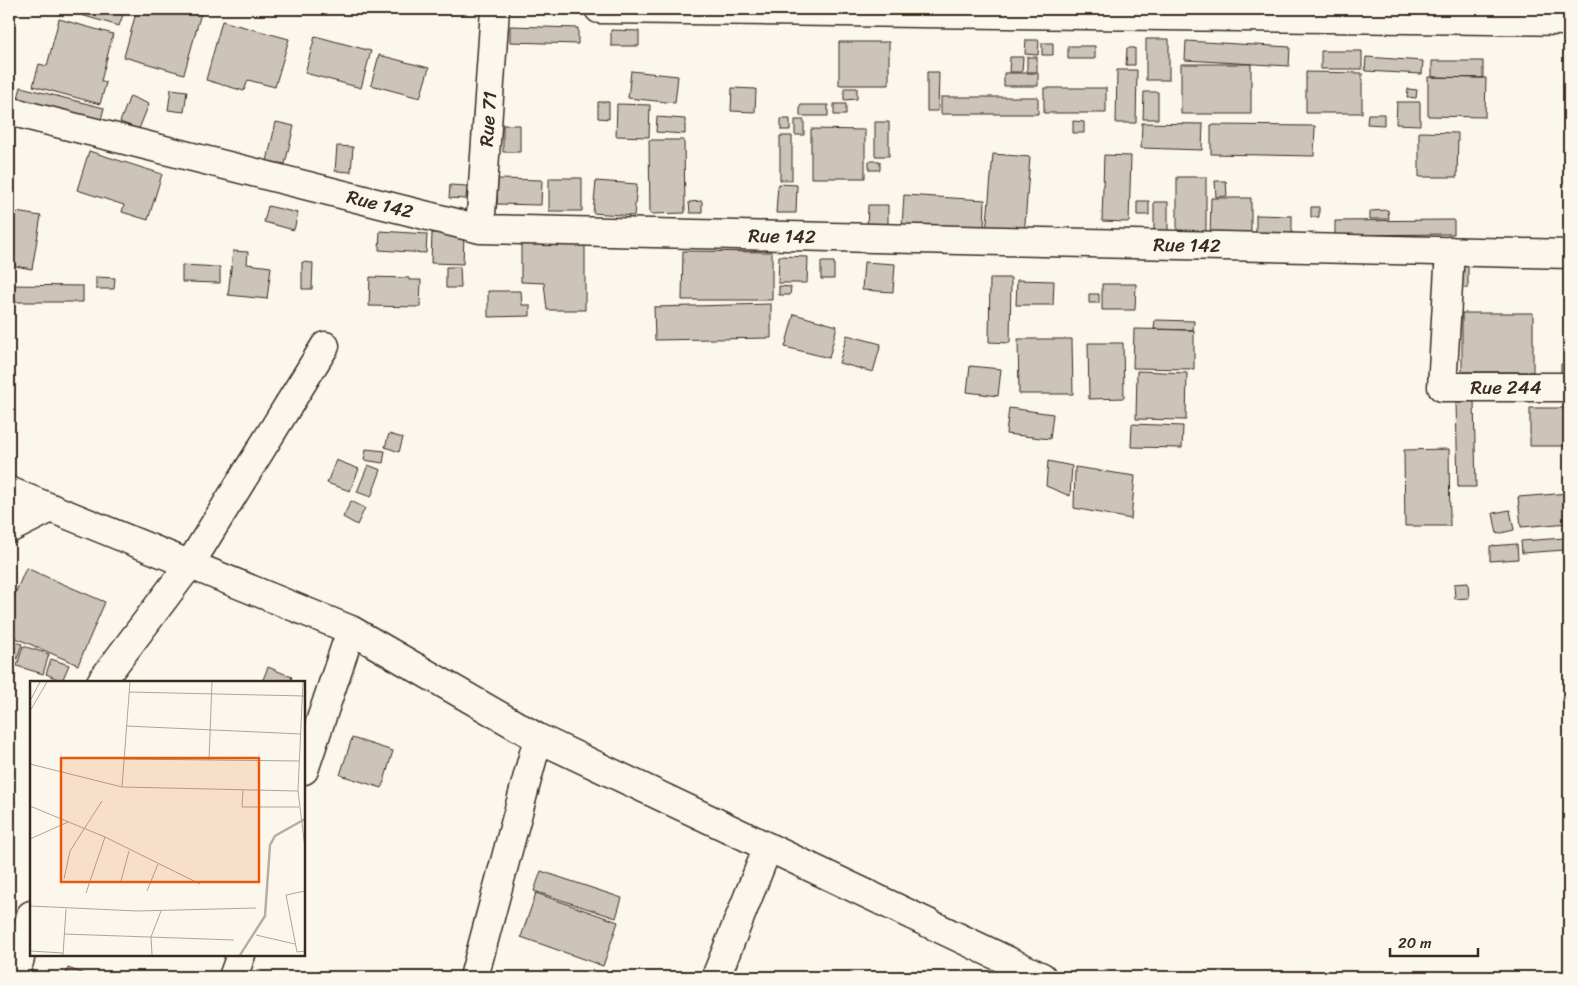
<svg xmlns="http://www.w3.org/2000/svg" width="1578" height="986" viewBox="0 0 1578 986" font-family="Sriracha,sans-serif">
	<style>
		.building { fill: #ccc4b9; stroke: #3b2a1e }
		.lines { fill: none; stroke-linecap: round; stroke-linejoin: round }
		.street-casing { stroke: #3b2a1e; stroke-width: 31 }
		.street { stroke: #fbf7ec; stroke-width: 28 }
		.labels { text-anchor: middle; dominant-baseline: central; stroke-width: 4.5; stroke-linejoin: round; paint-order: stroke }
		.street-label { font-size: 19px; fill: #3b2a1e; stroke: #fbf7ec }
		.inset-river { fill: none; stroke: #b6aea2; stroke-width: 2.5 }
		.inset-road { fill: none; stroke: #aea59a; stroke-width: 1 }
		.view { fill: #e8590c; fill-opacity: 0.15; stroke: #e8590c; stroke-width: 2.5 }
		.inset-edge { fill: none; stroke: #3b2a1e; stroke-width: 2.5 }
	</style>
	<rect width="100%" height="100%" fill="#fbf7ec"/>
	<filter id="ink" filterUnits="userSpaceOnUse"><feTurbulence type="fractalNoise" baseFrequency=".02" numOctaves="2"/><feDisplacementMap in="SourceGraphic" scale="10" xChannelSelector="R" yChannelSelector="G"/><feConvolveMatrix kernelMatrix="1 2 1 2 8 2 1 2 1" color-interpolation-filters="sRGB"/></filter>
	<g filter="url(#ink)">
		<!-- building -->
		<path class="building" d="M83,9H125L119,26L81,15Z
			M137,9H184L201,13L184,74L124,57Z
			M59,19L113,34L101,81L106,83L100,104L33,86L39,64L47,66Z
			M222,21L289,39L275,87L248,80L244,91L206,80Z
			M510,26L578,28V44L510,42Z
			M611,30L639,31V46H611Z
			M315,36L371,51L361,88L305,73Z
			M1146,39H1169V80H1146Z
			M1026,40H1039L1038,55L1025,54Z
			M1186,41L1290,47L1289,66L1185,60Z
			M839,42H889V85H839Z
			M1042,43H1053V55H1042Z
			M1068,46H1095V59H1068Z
			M1127,48H1135V65H1126Z
			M1321,51H1362V69H1321Z
			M379,55L429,68L420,98L371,85Z
			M1010,57H1023L1022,72H1009Z
			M1027,57H1037V72H1027Z
			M1366,57L1423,61L1422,74L1365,71Z
			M1432,61H1483V78L1432,77Z
			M1181,64H1251V114H1181Z
			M1117,70H1137L1136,123H1116Z
			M631,71L678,76L675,103L628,98Z
			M927,72H939L938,111H927Z
			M1306,72L1362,73V113H1306Z
			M1004,73H1038V86H1004Z
			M1428,77L1486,78L1485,117L1428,116Z
			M21,87L104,108L101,120L18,98Z
			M732,88L756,89L755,112L731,111Z
			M844,88H857V99L844,100Z
			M1044,88H1106V113H1044Z
			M171,89L187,91L184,112L168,110Z
			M1408,89L1417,90L1416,98L1407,97Z
			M1144,92H1158V119H1143Z
			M130,96L149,104L139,129L120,122Z
			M941,97H1038V114H941Z
			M598,102H609V119L598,118Z
			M1397,102H1420V125L1396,124Z
			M617,104L650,105L649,137L616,136Z
			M834,104H846V115H834Z
			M800,105H828V116H800Z
			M1368,114H1384V125L1367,124Z
			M657,117L685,119V134L656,132Z
			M781,119H790V130H781Z
			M795,120H804V135H795Z
			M1073,121L1084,122V133H1073Z
			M276,122L294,126L285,164L267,161Z
			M875,122H889V156H875Z
			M1142,123L1203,124L1202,150L1141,148Z
			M503,125H520V152H503Z
			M1211,125L1315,126L1314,156L1211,154Z
			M811,129L865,130V178H811Z
			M1419,132L1458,133L1457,177H1419Z
			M780,136H792V180H780Z
			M649,140H684L685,213L650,214Z
			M337,146L353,147L351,172L335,171Z
			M89,151L162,174L148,220L122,212L124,205L77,190Z
			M993,154L1030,157L1024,237L986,233Z
			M1104,155L1131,156L1129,222L1102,221Z
			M869,161H880V170H869Z
			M1177,177H1206V240H1177Z
			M549,178H582V211H549Z
			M498,179L542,180L541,205L497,204Z
			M596,181L637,184L634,216L593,213Z
			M1215,181H1226L1227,196L1216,197Z
			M778,184L797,185L796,213H776Z
			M450,185L467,186L466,199L449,198Z
			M904,195L985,200L984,230L902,225Z
			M1211,198H1251V236H1210Z
			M702,201V213H690L689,202Z
			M1137,201H1149V215H1137Z
			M1154,202H1168V240H1154Z
			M868,205H888V229H867Z
			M268,206L298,213L294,230L264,222Z
			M1311,207H1319V217H1311Z
			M1388,210L1389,219H1370V211Z
			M9,211L41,216L32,269L9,265Z
			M1256,215L1292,216V237H1256Z
			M1454,220V234L1335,235V221Z
			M380,231L427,234L426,253L379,250Z
			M432,233L464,234L463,264L431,263Z
			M521,244H585V310H547L544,283L521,282Z
			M233,251L248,252L247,264L271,267L267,299L228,295Z
			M683,251L772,252V300H682Z
			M779,256L808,257L807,283H778Z
			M302,262L313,263L312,289H302Z
			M821,262H834V279H821Z
			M864,262L895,264L893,292L862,290Z
			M182,265L220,267V283L182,282Z
			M1454,265H1468V288L1455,289Z
			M446,267H460L461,288H446Z
			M96,277L115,278L114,289H96Z
			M370,277L409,278V280H421L420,307L369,306Z
			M990,278H1011L1010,343L989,342Z
			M1017,280L1054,281L1053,305H1016Z
			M1102,284H1136L1135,310H1102Z
			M9,285L83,286V302H9Z
			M779,286L791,287L790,295H779Z
			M488,291H521L522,305H530V316L488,317Z
			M1089,294H1099V303H1089Z
			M771,304V338L655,340L654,307Z
			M1462,313H1533V372H1462Z
			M794,314L837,326L829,358L785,347Z
			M1155,320L1194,321L1193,330L1154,329Z
			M1134,329L1194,330V369L1133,368Z
			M847,335L881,344L873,372L839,363Z
			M1018,339H1072L1073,394H1019Z
			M1088,343H1123L1124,398L1089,399Z
			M1561,364H1569V379H1561Z
			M970,366L1001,369L998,396L967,392Z
			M1137,371L1187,373L1186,420L1136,419Z
			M1474,401L1476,487H1458L1456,402Z
			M1009,408L1053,414L1050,439L1006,434Z
			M1530,408H1569V446H1530Z
			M1132,424L1183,426L1182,448L1131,447Z
			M389,434L403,438L399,452L385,447Z
			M366,449L385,451L383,463L364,460Z
			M1449,449L1450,526H1405L1404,450Z
			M336,460L359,469L350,491L327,483Z
			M1048,461L1072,466L1070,496L1046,486Z
			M368,465L381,470L371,497L357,492Z
			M1075,467L1135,476L1131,519L1074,508Z
			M1569,493V523L1521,527L1518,497Z
			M351,501L365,508L357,525L343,517Z
			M1510,510L1514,530L1497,534L1493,513Z
			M1564,538L1565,550L1522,553L1521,541Z
			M1517,544L1518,559L1490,561V546Z
			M26,568L105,602L78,665L9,635V608Z
			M1468,583L1469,598L1455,599L1454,584Z
			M9,640L22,644L17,659L9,656Z
			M23,646L49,654L43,674L17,666Z
			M51,659L69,665L62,681L46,674Z
			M268,667L292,677L290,682H262Z
			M352,738L393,751L382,788L340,775Z
			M541,871L622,898L616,918L534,891Z
			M536,893L618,922L603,966L521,937Z
			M68,968L92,977H65Z"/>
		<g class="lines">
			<!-- street casing -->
			<g class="street-casing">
				<path id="street" d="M599,9L1569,21
					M9,111L480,229L1569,254
					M480,229L495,9
					M1450,251L1442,387H1569
					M9,491L351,630L538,738L1042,977
					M9,529L51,508
					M101,682L190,564L325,346
					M304,770L351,630
					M19,962L31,915
					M233,977L241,955
					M474,977L538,738
					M716,977L768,847"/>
			</g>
			<!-- street -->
			<use href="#street" class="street"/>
		</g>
	</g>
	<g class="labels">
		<!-- street labels -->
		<g class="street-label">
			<text transform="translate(488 119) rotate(-86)">Rue 71</text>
			<text transform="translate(380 204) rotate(14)">Rue 142</text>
			<text transform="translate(782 236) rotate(1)">Rue 142</text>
			<text transform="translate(1187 245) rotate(1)">Rue 142</text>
			<text x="1506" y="387">Rue 244</text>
		</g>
	</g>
	<!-- overview -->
	<g transform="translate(30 681)">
		<rect width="275" height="275" fill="#fbf7ec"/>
		<path class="inset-river" d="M210,274L235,235L240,164L245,155L275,138"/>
		<path class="inset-road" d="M273,1L268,110L275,167M99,11L275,15M0,20L10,1M0,30L17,1M96,45L271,53M93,78L269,80M179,79L182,1M0,83L92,106L268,110M92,106L100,1M213,109L212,126H269M0,125L75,156L170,203M0,158L38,141M34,198L40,170L72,120M91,200L99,170M117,210L128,183M275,210L256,214L267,271L275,270M56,212L75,156M0,225L107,230L226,227M34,253L204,259M226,254L265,263M0,270L33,272M33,274L36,228M122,274L121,256L131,230"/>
		<path class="view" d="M31,77H229V201H31Z"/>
		<rect width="275" height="275" class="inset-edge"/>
	</g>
	<!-- margin -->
	<rect width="1578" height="986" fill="none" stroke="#fbf7ec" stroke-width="30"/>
	<rect x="15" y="15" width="1548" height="956" fill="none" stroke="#3b2a1e" stroke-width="2" filter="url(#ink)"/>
	<!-- scale -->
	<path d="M1390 948v8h88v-8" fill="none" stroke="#3b2a1e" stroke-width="2.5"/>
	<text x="1398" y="948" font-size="15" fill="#3b2a1e" stroke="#fbf7ec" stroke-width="4" paint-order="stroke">20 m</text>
</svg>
